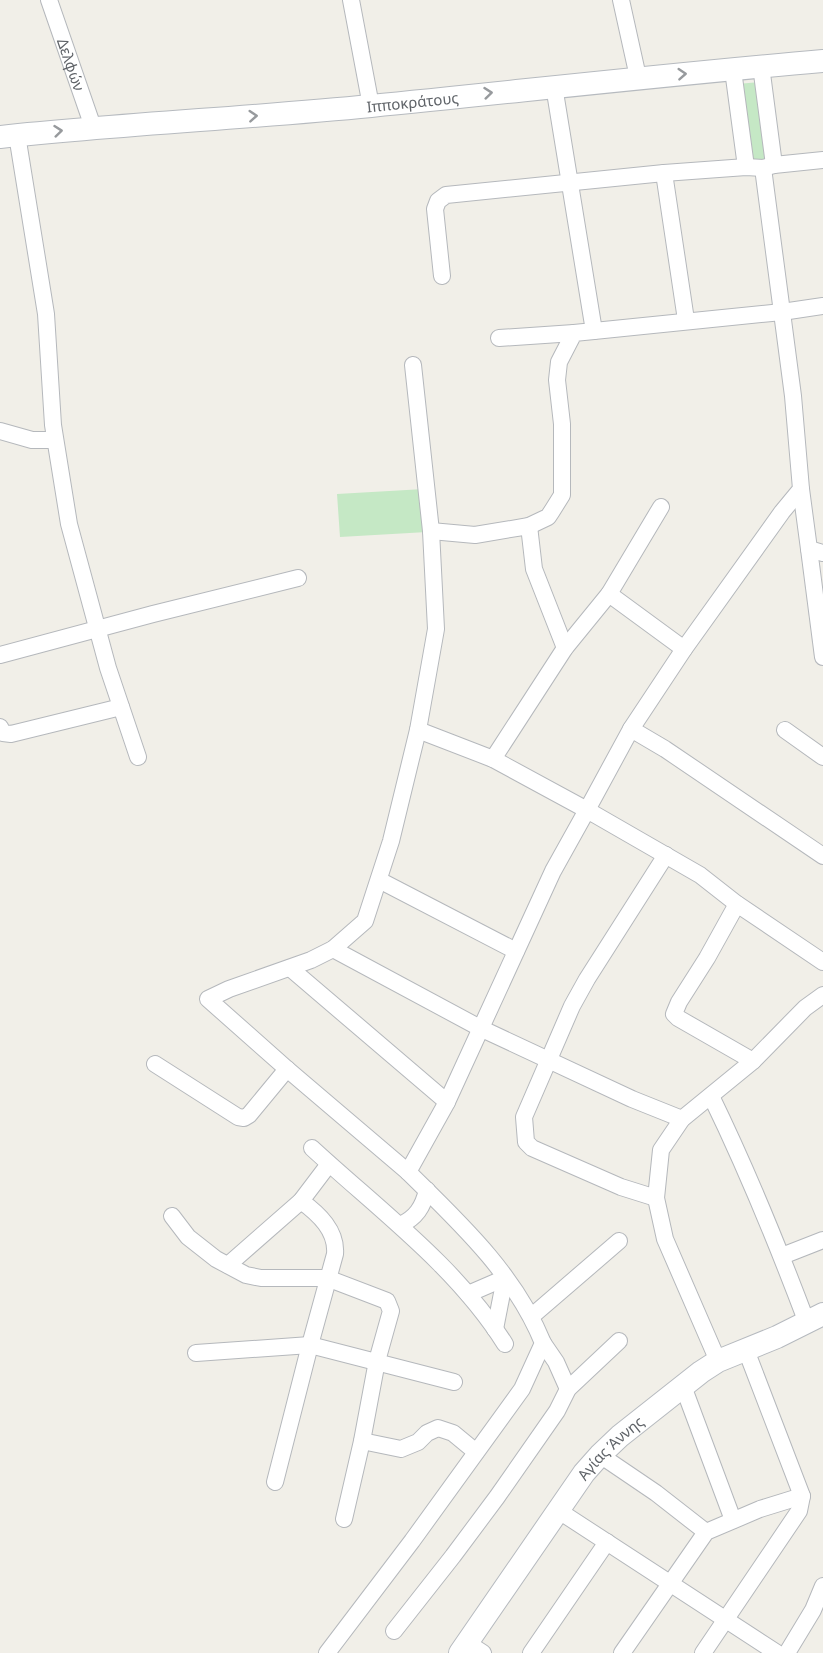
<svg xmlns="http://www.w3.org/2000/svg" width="823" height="1653" viewBox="0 0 823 1653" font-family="'Noto Sans',sans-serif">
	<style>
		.green { fill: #c5e8c5 }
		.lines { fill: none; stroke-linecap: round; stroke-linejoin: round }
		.street-casing { stroke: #b5b8bc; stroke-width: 18 }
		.secondary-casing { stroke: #b6babf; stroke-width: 24 }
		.street { stroke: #fff; stroke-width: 16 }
		.secondary { stroke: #fff; stroke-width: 22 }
		.oneway { stroke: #979a9d }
		.labels { text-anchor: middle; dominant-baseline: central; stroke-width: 4.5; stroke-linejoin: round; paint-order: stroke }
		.street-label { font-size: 15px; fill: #5f6368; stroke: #fff }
	</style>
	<rect width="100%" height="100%" fill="#f1efe8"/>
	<!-- green -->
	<path class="green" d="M760,82L770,160L748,164L737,84Z
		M424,489L427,532L340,537L337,494Z"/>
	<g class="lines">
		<!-- street casing -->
		<g class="street-casing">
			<g id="street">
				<path id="s1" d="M49,0L93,127"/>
				<path d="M351,0L371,106"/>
				<path d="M621,0L638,77"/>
				<path d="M761,66L774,165"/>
				<path d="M733,70L746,167"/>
				<path d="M17,135L46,314L53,425L69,524L108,668L138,757"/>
				<path d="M664,173L686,320"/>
				<path d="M442,276L435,209L438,201L446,195L664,173L746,167L763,168L774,165L823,160"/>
				<path d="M594,331L782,312L823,306"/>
				<path d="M499,338L574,333"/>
				<path d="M413,365L431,531L436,629L418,730L493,759L587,810L631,729L684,649L782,512L801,489L793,396L763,168"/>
				<path d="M0,431L32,440H55"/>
				<path d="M801,489L809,549L823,553"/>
				<path d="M529,526L534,569L565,648"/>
				<path d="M431,531L475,535L529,526L548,517L552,511L562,495V424L557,380L559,362L574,333L594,331L554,86"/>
				<path d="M809,549L823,657"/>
				<path d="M609,594L661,507"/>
				<path d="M0,655L153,614L298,578"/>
				<path d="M0,727L3,733L11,734L121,707"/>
				<path d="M631,729L665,749L823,856"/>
				<path d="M785,730L823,757"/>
				<path d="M493,759L565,648L609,594L684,649"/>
				<path d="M379,880L516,951"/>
				<path d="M737,904L707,958L679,1002L674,1014L678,1018L753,1061"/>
				<path d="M333,949L480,1028L632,1099L682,1119"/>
				<path d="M290,968L447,1102"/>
				<path d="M155,1064L238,1117L244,1118L249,1115L287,1069"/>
				<path d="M711,1096C747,1170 778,1246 807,1323"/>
				<path d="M312,1148C378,1209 457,1267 505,1344"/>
				<path d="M408,1172L287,1069L208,999L229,989L311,960L333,949L365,921L391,841L418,730"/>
				<path d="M656,1198L621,1187L532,1148L526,1142L524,1117L572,1006L587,979L666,855"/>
				<path d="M172,1216L188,1237L216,1259L246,1275L261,1278H327L387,1301L391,1311L377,1361L362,1441L344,1519"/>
				<path d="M400,1225C416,1218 423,1207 427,1190"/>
				<path d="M782,1256L823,1240"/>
				<path d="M228,1265L301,1201L329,1164"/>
				<path d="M468,1294L505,1278"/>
				<path d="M532,1316L619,1241"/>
				<path d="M495,1329L505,1278"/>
				<path d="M543,1343L556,1362L568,1389"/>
				<path d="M196,1353L310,1345L454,1382"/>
				<path d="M718,1361L665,1239L656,1198L661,1150L682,1119L753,1061L805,1008L823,995"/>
				<path d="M683,1386L733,1520"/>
				<path d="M362,1441L401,1449L418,1442L427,1433L438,1428L453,1433L476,1452"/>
				<path d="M600,1455L656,1493L706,1532"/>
				<path d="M275,1482L310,1345L335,1254C337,1231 319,1214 301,1201"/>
				<path d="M559,1511L777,1653"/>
				<path d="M394,1631L453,1556L497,1497L557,1411L568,1389L619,1341"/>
				<path d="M466,1642L483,1653"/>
				<path d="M327,1653L412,1541L522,1389L543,1343C515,1274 460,1223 408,1172L447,1102L553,871L587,810L700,875L737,904L823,962"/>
				<path d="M531,1653L607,1542"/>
				<path d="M622,1653L706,1532L760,1509L802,1496"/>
				<path d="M703,1653L799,1511L802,1496L746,1350"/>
				<path d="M787,1653L813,1610L823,1586"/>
			</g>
		</g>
		<!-- secondary casing -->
		<g class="secondary-casing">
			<g id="secondary">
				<path id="s2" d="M0,137C123,124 248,118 371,106C522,91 672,74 823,61"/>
				<path id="s3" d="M460,1653L584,1473L600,1455L620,1436L701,1372L718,1361L777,1337L823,1314"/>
			</g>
		</g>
		<!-- street -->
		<use href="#street" class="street"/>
		<!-- secondary -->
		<use href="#secondary" class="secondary"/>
	</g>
	<!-- one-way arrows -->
	<defs><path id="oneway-chevron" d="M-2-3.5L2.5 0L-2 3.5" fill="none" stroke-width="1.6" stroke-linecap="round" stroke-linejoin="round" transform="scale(1.5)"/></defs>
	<g class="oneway">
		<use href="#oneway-chevron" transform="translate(682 74) rotate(-4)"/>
		<use href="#oneway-chevron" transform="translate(488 93) rotate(-6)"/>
		<use href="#oneway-chevron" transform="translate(253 116) rotate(-4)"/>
		<use href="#oneway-chevron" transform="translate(58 131) rotate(-6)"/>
	</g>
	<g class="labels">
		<!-- street labels -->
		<g class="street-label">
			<text stroke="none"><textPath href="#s1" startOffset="68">Δελφών</textPath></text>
			<text stroke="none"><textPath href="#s2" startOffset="414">Ιπποκράτους</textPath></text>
			<text stroke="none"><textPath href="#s3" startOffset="255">Αγίας Άννης</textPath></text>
		</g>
	</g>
</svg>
